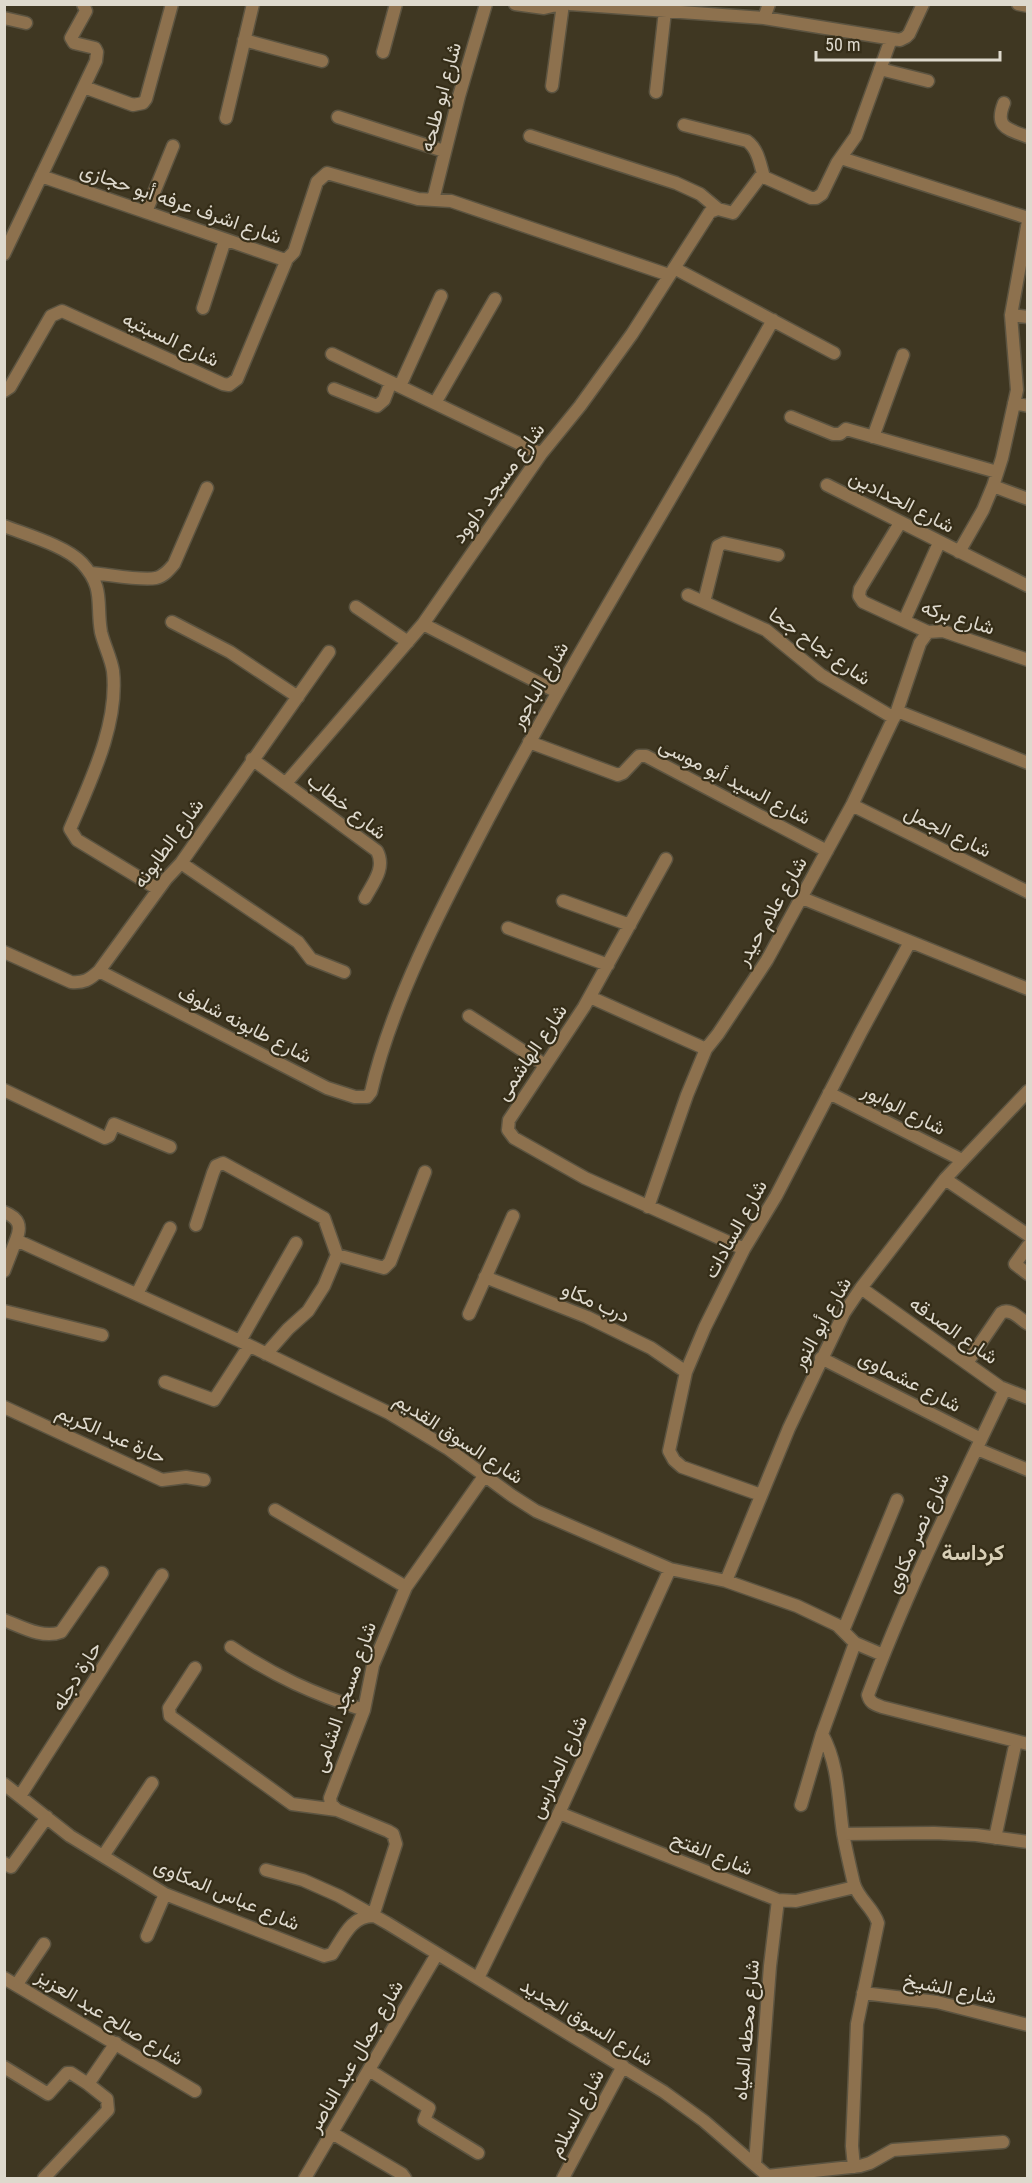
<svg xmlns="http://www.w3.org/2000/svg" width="1032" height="2183" viewBox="0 0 1032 2183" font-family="'Roboto Condensed',Vazirmatn,sans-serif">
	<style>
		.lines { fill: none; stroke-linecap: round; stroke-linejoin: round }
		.street-casing { stroke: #5c5441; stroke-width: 15 }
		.street { stroke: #8d714e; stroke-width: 12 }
		.labels { text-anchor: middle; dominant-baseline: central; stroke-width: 4.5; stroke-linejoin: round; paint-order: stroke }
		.street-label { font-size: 20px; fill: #ded9cd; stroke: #352d18 }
		.quarter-label { font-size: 22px; font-weight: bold; fill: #d8cfb6; stroke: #352d18 }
	</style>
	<rect width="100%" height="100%" fill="#3f3722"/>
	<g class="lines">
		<!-- street casing -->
		<g class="street-casing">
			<path id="street" d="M515,4L544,8L561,4
				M570,4L764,18L900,40L906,37L909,34L923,4
				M1018,4L1028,6
				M4,18L26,23
				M764,18L769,4
				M244,40L322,61
				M383,52L396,4
				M880,69L928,81
				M552,86L563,4
				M84,87L133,105L143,103L146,99L172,4
				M656,92L665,11
				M1004,103C994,128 1008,129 1028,137
				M338,117L444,151
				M226,118L253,4
				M684,125L747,141C758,149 760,164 764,177
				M530,136L676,183L700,194L718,209
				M841,158L1028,218
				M41,176L282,259H287L294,252L317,182L327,173L418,199L451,201L669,275
				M433,200L459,96L486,4
				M146,212L173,146
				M4,254L96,61L97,52L95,48L74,43L71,38L86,11L83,4
				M674,268L834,353
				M203,308L225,240
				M1011,315L1028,317
				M332,354L541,454
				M400,386L441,296
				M334,389L377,406L384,400L391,382
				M4,391L10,387L51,316L62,311L223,384L229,385L237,379L287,259
				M435,403L495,299
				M1014,403L1028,406
				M791,417L833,434H840L846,429L997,472
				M873,437L903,355
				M827,485L1028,586
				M993,486L1028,499
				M900,523L860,589L859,596L863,602L928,632L943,631L1028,660
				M4,526C27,535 66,546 82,563C105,588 96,603 101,632C104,645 111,658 113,671C119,724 90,782 70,829L77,840L158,889
				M959,552L983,510L993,486L1002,458L1017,390L1011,315L1028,221
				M90,573C107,574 140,581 156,578C164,576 169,570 174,564L207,488
				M688,595L766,630L821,675L894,718
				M704,602L718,546L724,543L778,555
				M356,607L408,642
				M904,621L939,543
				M172,622L230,652L298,697
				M423,624L557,692
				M897,711L1028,763
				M529,742L618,775L623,773L639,756H646L827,851
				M252,759L377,851C386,868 373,883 365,898
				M286,783L423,624L541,454L580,406L632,334L710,212L718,209L733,213L760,177H764L811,198H816L822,194L837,163L856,136L891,39
				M852,805L1028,892
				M666,859L584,1007L509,1120L508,1130L514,1138L585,1178L744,1249
				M181,863L298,942L311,959L344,972
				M802,898L1028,989
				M563,901L630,925
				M508,928L608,965
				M4,952L71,982C84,983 89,980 99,971L166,879L181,863L329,652
				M99,971L327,1088L355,1097H367L371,1092C392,1000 445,901 489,817C578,649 680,487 773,320
				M590,997L706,1049
				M469,1016L545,1065
				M4,1090L105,1138L109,1136L114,1124L170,1147
				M829,1093L962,1160
				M945,1179L1028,1235
				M648,1207L687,1095L706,1049L718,1034L767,960L852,805L897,711L920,643L928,632
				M4,1212C19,1218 22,1226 16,1240L240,1341L389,1413L447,1448L511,1495L536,1511L670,1569L726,1581L797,1606L837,1625L855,1643L883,1655
				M196,1225L213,1173L216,1166L223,1163L324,1218L337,1255L324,1286L308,1311L288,1329L266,1354
				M1028,1246L1015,1264L1028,1274
				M337,1255L384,1268L390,1262L425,1172
				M4,1271L16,1240
				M485,1277L587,1317L651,1348L686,1372
				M861,1288L1000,1387L1028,1398
				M137,1294L170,1228
				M4,1311L102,1335
				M469,1314L513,1216
				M240,1341L296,1243
				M821,1358L981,1439
				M967,1363L1001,1313C1010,1307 1020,1319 1028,1324
				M165,1382L214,1400L249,1346
				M1005,1389C957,1490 907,1591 868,1695C870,1703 874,1704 882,1707L1028,1744
				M4,1407L162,1480L186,1477L204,1480
				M977,1449L1028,1470
				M761,1495L682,1467L674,1460L669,1451L686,1372L705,1327L744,1249L776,1196L861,1032L910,942
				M275,1510L406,1587
				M726,1581L789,1428L844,1313L861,1288L945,1179L1028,1091
				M4,1620C22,1627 43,1639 61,1632L102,1573
				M843,1631L897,1500
				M231,1647C274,1676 314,1694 364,1710
				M195,1668L169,1708L170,1716L292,1804L337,1810
				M822,1734C839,1765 838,1799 843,1833C846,1850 850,1867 854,1884C859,1900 873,1907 878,1923L857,2024L852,2146L854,2167
				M4,1784L70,1836L165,1894L324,1956L332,1954C343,1938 351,1916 373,1916
				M20,1796L162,1575
				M801,1805L822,1734L855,1643
				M559,1813L778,1900L796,1901L855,1887
				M843,1834L934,1833L976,1835L1028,1842
				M995,1838L1016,1741
				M103,1856L152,1783
				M4,1863L11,1867L47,1817
				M266,1870L303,1880L339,1896L387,1923L664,2092L704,2121L770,2178
				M373,1916L396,1844L393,1834L388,1831L337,1810L331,1804L330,1798L364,1710L373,1665L406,1587L485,1475
				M147,1936L165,1894
				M4,1978L195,2091
				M478,1978L559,1813L670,1569
				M17,1984L44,1944
				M863,1993L937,2002L1028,2025
				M4,2067L48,2094L67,2073H71L88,2084
				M369,2070L429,2108L424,2120L478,2153
				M332,2133L402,2174L405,2178
				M755,2164L770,1966L778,1900
				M767,2176L860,2166L870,2163L893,2150L1003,2142
				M44,2178L108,2110L107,2099L88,2084L116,2043
				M305,2178L437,1954
				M563,2178L623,2066"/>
		</g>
		<!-- street -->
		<use href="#street" class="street"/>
	</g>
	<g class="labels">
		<!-- street labels -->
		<g class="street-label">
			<text transform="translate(440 97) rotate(-75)">شارع ابو طلحه</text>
			<text transform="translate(181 203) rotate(19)">شارع اشرف عرفه أبو حجازى</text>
			<text transform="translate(171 339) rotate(25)">شارع السبتيه</text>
			<text transform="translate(498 483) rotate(-54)">شارع مسجد داوود</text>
			<text transform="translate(902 501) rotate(27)">شارع الحدادين</text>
			<text transform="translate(958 617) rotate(17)">شارع بركه</text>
			<text transform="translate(820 646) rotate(35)">شارع نجاح جحا</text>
			<text transform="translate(539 685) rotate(-60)">شارع الباجور</text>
			<text transform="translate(735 781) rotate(27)">شارع السيد أبو موسى</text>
			<text transform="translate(347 806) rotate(38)">شارع خطاب</text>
			<text transform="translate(948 831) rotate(26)">شارع الجمل</text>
			<text transform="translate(168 843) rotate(-54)">شارع الطابونه</text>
			<text transform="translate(771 911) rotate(-60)">شارع علام حيدر</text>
			<text transform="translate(245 1024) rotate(27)">شارع طابونه شلوف</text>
			<text transform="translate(531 1052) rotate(-56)">شارع الهاشمى</text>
			<text transform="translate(904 1109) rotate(27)">شارع الوابور</text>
			<text transform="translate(735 1229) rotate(-61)">شارع السادات</text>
			<text transform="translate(596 1302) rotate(24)">درب مكاو</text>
			<text transform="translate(821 1323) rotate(-61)">شارع أبو النور</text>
			<text transform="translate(954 1330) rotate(35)">شارع الصدقه</text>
			<text transform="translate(910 1381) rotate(27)">شارع عشماوى</text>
			<text transform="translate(111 1434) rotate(24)">حارة عبد الكريم</text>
			<text transform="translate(459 1438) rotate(33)">شارع السوق القديم</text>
			<text transform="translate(917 1533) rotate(-66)">شارع نصر مكاوى</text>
			<text transform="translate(76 1676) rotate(-58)">حارة دجله</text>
			<text transform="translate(344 1697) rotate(-71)">شارع مسجد الشامى</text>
			<text transform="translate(558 1767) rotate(-65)">شارع المدارس</text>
			<text transform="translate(712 1853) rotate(22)">شارع الفتح</text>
			<text transform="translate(227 1894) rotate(23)">شارع عباس المكاوى</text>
			<text transform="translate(950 1988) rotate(11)">شارع الشيخ</text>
			<text transform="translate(110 2017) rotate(31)">شارع صالح عبد العزيز</text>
			<text transform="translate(587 2022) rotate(31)">شارع السوق الجديد</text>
			<text transform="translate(746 2030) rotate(-85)">شارع محطه المياه</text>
			<text transform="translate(355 2056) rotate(-60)">شارع جمال عبد الناصر</text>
			<text transform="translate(576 2113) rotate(-62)">شارع السلام</text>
		</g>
		<!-- quarter labels -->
		<g class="quarter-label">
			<text x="973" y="1552">كرداسة</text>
		</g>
	</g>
	<!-- border -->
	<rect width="1032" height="2183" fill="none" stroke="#ded9cd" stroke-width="12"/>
	<!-- scale -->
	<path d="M816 51v9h184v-9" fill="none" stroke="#ded9cd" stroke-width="3"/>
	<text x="825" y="51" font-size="18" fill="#ded9cd" stroke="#352d18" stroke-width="4.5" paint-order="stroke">50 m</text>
</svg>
